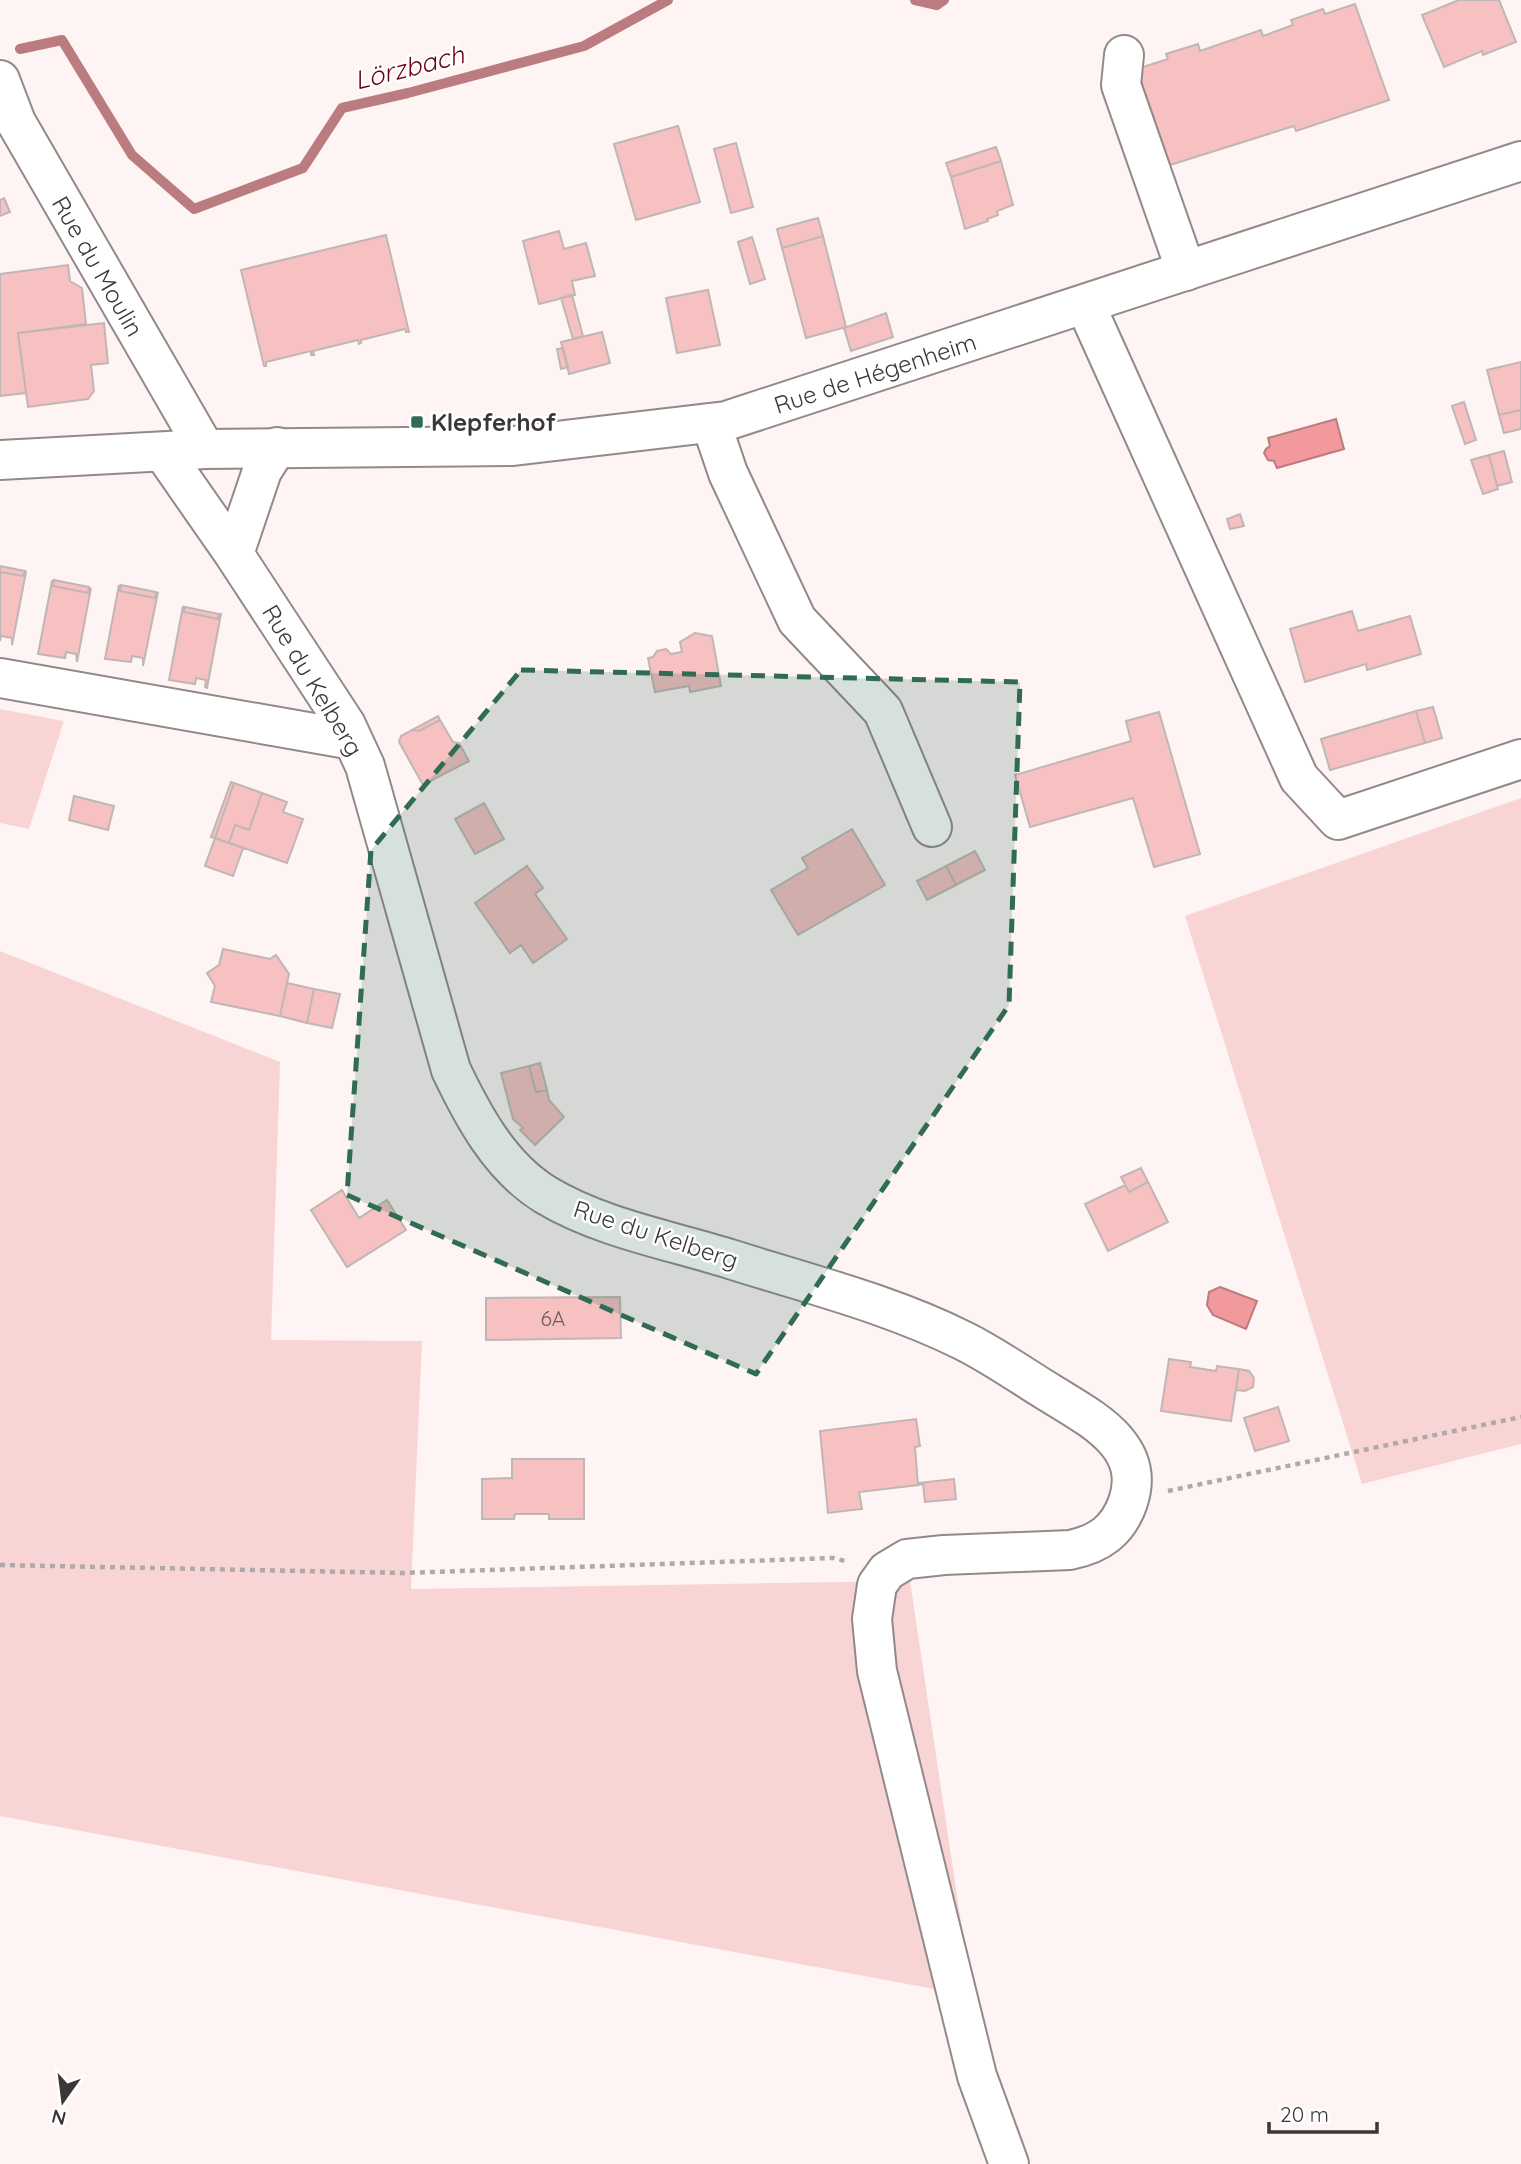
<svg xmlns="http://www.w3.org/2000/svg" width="1521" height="2164" viewBox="0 0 1521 2164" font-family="Quicksand,sans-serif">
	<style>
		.green { fill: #f9d4d4 }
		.water { fill: #f1999c; stroke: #ba7c7e; stroke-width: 2 }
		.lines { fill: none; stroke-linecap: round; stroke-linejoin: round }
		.stream { stroke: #ba7c7e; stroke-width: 10 }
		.building { fill: #f7c0c1; stroke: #c0b6b6; stroke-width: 2 }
		.minor-casing { stroke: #938989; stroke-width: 42 }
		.major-casing { stroke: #938989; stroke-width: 42 }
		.path { stroke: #b1a9a9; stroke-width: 4.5; stroke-dasharray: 5 5; stroke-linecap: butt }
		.minor { stroke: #fff; stroke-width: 38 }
		.major { stroke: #fff; stroke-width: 38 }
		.marked { fill: #306b56; fill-opacity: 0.2; stroke: #306b56; stroke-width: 5; stroke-dasharray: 14 9; stroke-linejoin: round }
		.poi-dot { fill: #306b56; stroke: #fff; stroke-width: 2.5 }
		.labels { text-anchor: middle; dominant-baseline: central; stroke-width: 5; stroke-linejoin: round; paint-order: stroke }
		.number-label { font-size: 21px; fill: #6a595a }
		.street-label { font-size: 24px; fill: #3b3737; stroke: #fff }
		.poi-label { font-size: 24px; font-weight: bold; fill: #3b3737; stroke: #fff; text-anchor: start }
		.water-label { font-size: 26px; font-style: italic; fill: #6c001b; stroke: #fff }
	</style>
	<rect width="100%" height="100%" fill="#fef4f4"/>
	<!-- green -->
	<path class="green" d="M0,709L64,721L29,829L0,823Z
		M1521,798V1444L1362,1484L1185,916Z
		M0,951L280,1062L271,1340L422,1341L411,1589L910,1581L972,1996L0,1816Z"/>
	<!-- water -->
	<path class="water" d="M1336,419L1344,449L1277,468L1274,461L1268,460L1264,453L1266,449L1270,446L1268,438Z
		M1220,1287L1257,1301L1246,1329L1213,1315L1207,1305L1209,1292Z"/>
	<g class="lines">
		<!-- stream -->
		<path class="stream" d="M915,0L937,5L944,0
			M20,49L62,40L132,155L194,209L303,168L342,108L408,93L584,46L668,0"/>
	</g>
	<!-- building -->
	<path class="building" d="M1459,0H1499L1516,42L1483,55L1482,51L1444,67L1422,15Z
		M1355,4L1389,100L1296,131L1294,126L1170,165L1137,69L1168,59L1166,54L1198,44L1200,51L1261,30L1263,36L1293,25L1291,20L1323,9L1325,14Z
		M678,126L700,202L636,220L614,144Z
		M736,143L753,207L731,213L714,149Z
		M996,147L1001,161L951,177L946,163Z
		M1001,161L1013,205L997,211L998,215L987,219L988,221L965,229L951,177Z
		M4,198L10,212L0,216V200Z
		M818,218L823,236L782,248L777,229Z
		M559,231L564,249L586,243L595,276L572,281L575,295L539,304L523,241Z
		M386,235L409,332H406L405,329L361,340V343L359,344L358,340L313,351L314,355H311V351L266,362V366H264L241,270Z
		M823,236L846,327L806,338L782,248Z
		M752,237L765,279L750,284L738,242Z
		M68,265L70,281L82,288L86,324L18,333L26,393L0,396V274Z
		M708,290L720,345L677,353L666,298Z
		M572,295L583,336L573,339L561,298Z
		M886,313L893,337L851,351L844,328Z
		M104,323L108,363L91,365L94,391L88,399L28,407L18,333Z
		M602,332L610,363L569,374L561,342Z
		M563,348L568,367L561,369L557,349Z
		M1521,362V410L1499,415L1487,370Z
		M1464,402L1476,440L1465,444L1452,406Z
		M1521,410V429L1504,433L1499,415Z
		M1504,451L1512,482L1497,486L1489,455Z
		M1489,455L1498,489L1483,494L1471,460Z
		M1240,514L1244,526L1230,529L1227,519Z
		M0,566L25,571L23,576L0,572Z
		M25,571L26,572L12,645V638L1,636L0,641V572L23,576Z
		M54,580L53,586L88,593L91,588L77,662L76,654L66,652L65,658L38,654L52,581Z
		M54,580L89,587L88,593L53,586Z
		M119,585L120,591L155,598L158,592L143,666V658L132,656L131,662L105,659Z
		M121,585L156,592L155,598L120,591Z
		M183,606L184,612L218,619L219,614H221L207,688L205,687L206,680L196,678L195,684L169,680Z
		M185,607L219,614L218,619L184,612Z
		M1352,611L1358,631L1410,616L1421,654L1367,670L1366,664L1305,682L1290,629Z
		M695,633L712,636L721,686L690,692L689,686L655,692L648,658L653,657L657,651L666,649L671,654L682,652L680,642Z
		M1433,707L1442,738L1425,743L1416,711Z
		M1416,711L1425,743L1330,770L1321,739Z
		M1159,712L1200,854L1154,867L1133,798L1030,827L1015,775L1131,741L1126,721Z
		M438,716L440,720L419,731L412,730Z
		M440,720L453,742L459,743L469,761L423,785L399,742L401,736L412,730L419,731Z
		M231,782L234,783L215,838L211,837Z
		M234,783L262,793L249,830L235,825L229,843L215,838Z
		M262,793L287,802L283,812L303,819L287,863L229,843L235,825L249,830Z
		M74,796L114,806L108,830L69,820Z
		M484,803L504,839L475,854L455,819Z
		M852,829L885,885L798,935L771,890L808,868L802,858Z
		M215,838L243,848L233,876L205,866Z
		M975,851L985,870L956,885L946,866Z
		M527,866L543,888L535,894L567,939L533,963L521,945L510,953L475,903Z
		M946,866L956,885L927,900L917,881Z
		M223,949L270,959L276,955L289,974L280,1016L211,1002L215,986L207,973L219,965Z
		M287,983L314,989L307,1023L280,1016Z
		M314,989L340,994L332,1028L307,1023Z
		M540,1063L547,1090L536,1092L529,1066Z
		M529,1066L536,1092L547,1090L549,1100L564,1117L535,1145L520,1130L523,1128L513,1119L501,1073Z
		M1141,1168L1148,1182L1129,1192L1121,1177Z
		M1148,1182L1168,1222L1108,1251L1085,1204L1125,1185L1129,1192Z
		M342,1190L359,1218L387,1200L406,1230L347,1267L311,1210Z
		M620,1297L621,1338L486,1340V1298Z
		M1169,1359L1191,1362L1190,1367L1216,1371L1217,1366L1239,1369L1231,1421L1161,1411Z
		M1239,1369L1249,1371L1254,1378L1253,1387L1245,1391L1236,1390Z
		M1278,1407L1289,1441L1255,1451L1244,1418Z
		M916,1419L920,1446L915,1447L918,1485L859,1492L862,1509L828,1513L820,1431Z
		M512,1459H584V1519H549V1514H515L514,1519H482V1479L512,1478Z
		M954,1479L956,1499L925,1502L923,1484L918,1485L919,1483Z"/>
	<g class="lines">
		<!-- minor casing -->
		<g class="minor-casing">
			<path id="minor" d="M1124,55L1121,85L1186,271
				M0,80L16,122L205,449
				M1085,304L1299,778L1338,820L1521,759
				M711,423L728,473L797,620L883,711L932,827
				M163,452L234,554L346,725L365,766L451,1070C473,1116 500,1167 546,1195C601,1228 669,1240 730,1259C809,1284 890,1304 964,1341C994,1356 1022,1376 1050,1393C1090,1418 1147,1445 1128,1502C1118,1531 1099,1544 1070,1550L944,1555L907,1559L887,1571L877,1585L872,1619L877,1671L977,2076L1009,2164
				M234,554L262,471L277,447
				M0,678L353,740"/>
		</g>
		<!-- major casing -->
		<g class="major-casing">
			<path id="major" d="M0,460L205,449L513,446L726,421L1521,161"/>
		</g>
		<!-- path -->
		<path class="path" d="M1168,1491L1521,1417
			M0,1565L404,1573L833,1558L849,1562"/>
		<!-- minor -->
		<use href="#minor" class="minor"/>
		<!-- major -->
		<use href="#major" class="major"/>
	</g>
	<!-- marked area -->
	<path class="marked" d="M521,670L1020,682L1009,1005L756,1374L347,1195L371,850Z"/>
	<!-- markers -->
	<rect class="poi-dot" x="410" y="415" width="14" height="14" rx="3.5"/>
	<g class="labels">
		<!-- number labels -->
		<g class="number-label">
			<text x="553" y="1318">6A</text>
		</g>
		<!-- street labels -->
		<g class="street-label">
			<text transform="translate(98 266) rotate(60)">Rue du Moulin</text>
			<text transform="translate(875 373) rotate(-18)">Rue de Hégenheim</text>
			<text transform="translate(313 680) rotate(59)">Rue du Kelberg</text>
			<text transform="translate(656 1234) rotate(18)">Rue du Kelberg</text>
		</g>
		<!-- poi labels -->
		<g class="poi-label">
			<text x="431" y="422">Klepferhof</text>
		</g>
		<!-- water labels -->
		<g class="water-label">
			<text transform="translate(409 67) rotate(-14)">Lörzbach</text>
		</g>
	</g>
	<!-- north arrow -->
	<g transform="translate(63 2101) rotate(194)" stroke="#ffffff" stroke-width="5" paint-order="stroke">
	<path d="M0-5L12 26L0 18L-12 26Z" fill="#3b3737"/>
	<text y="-10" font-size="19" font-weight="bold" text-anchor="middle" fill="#3b3737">N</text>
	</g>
	<!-- scale -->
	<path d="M1269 2122v10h108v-10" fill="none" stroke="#3b3737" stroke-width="3.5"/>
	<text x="1280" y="2122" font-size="21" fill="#3b3737" stroke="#ffffff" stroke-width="5" paint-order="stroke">20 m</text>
</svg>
